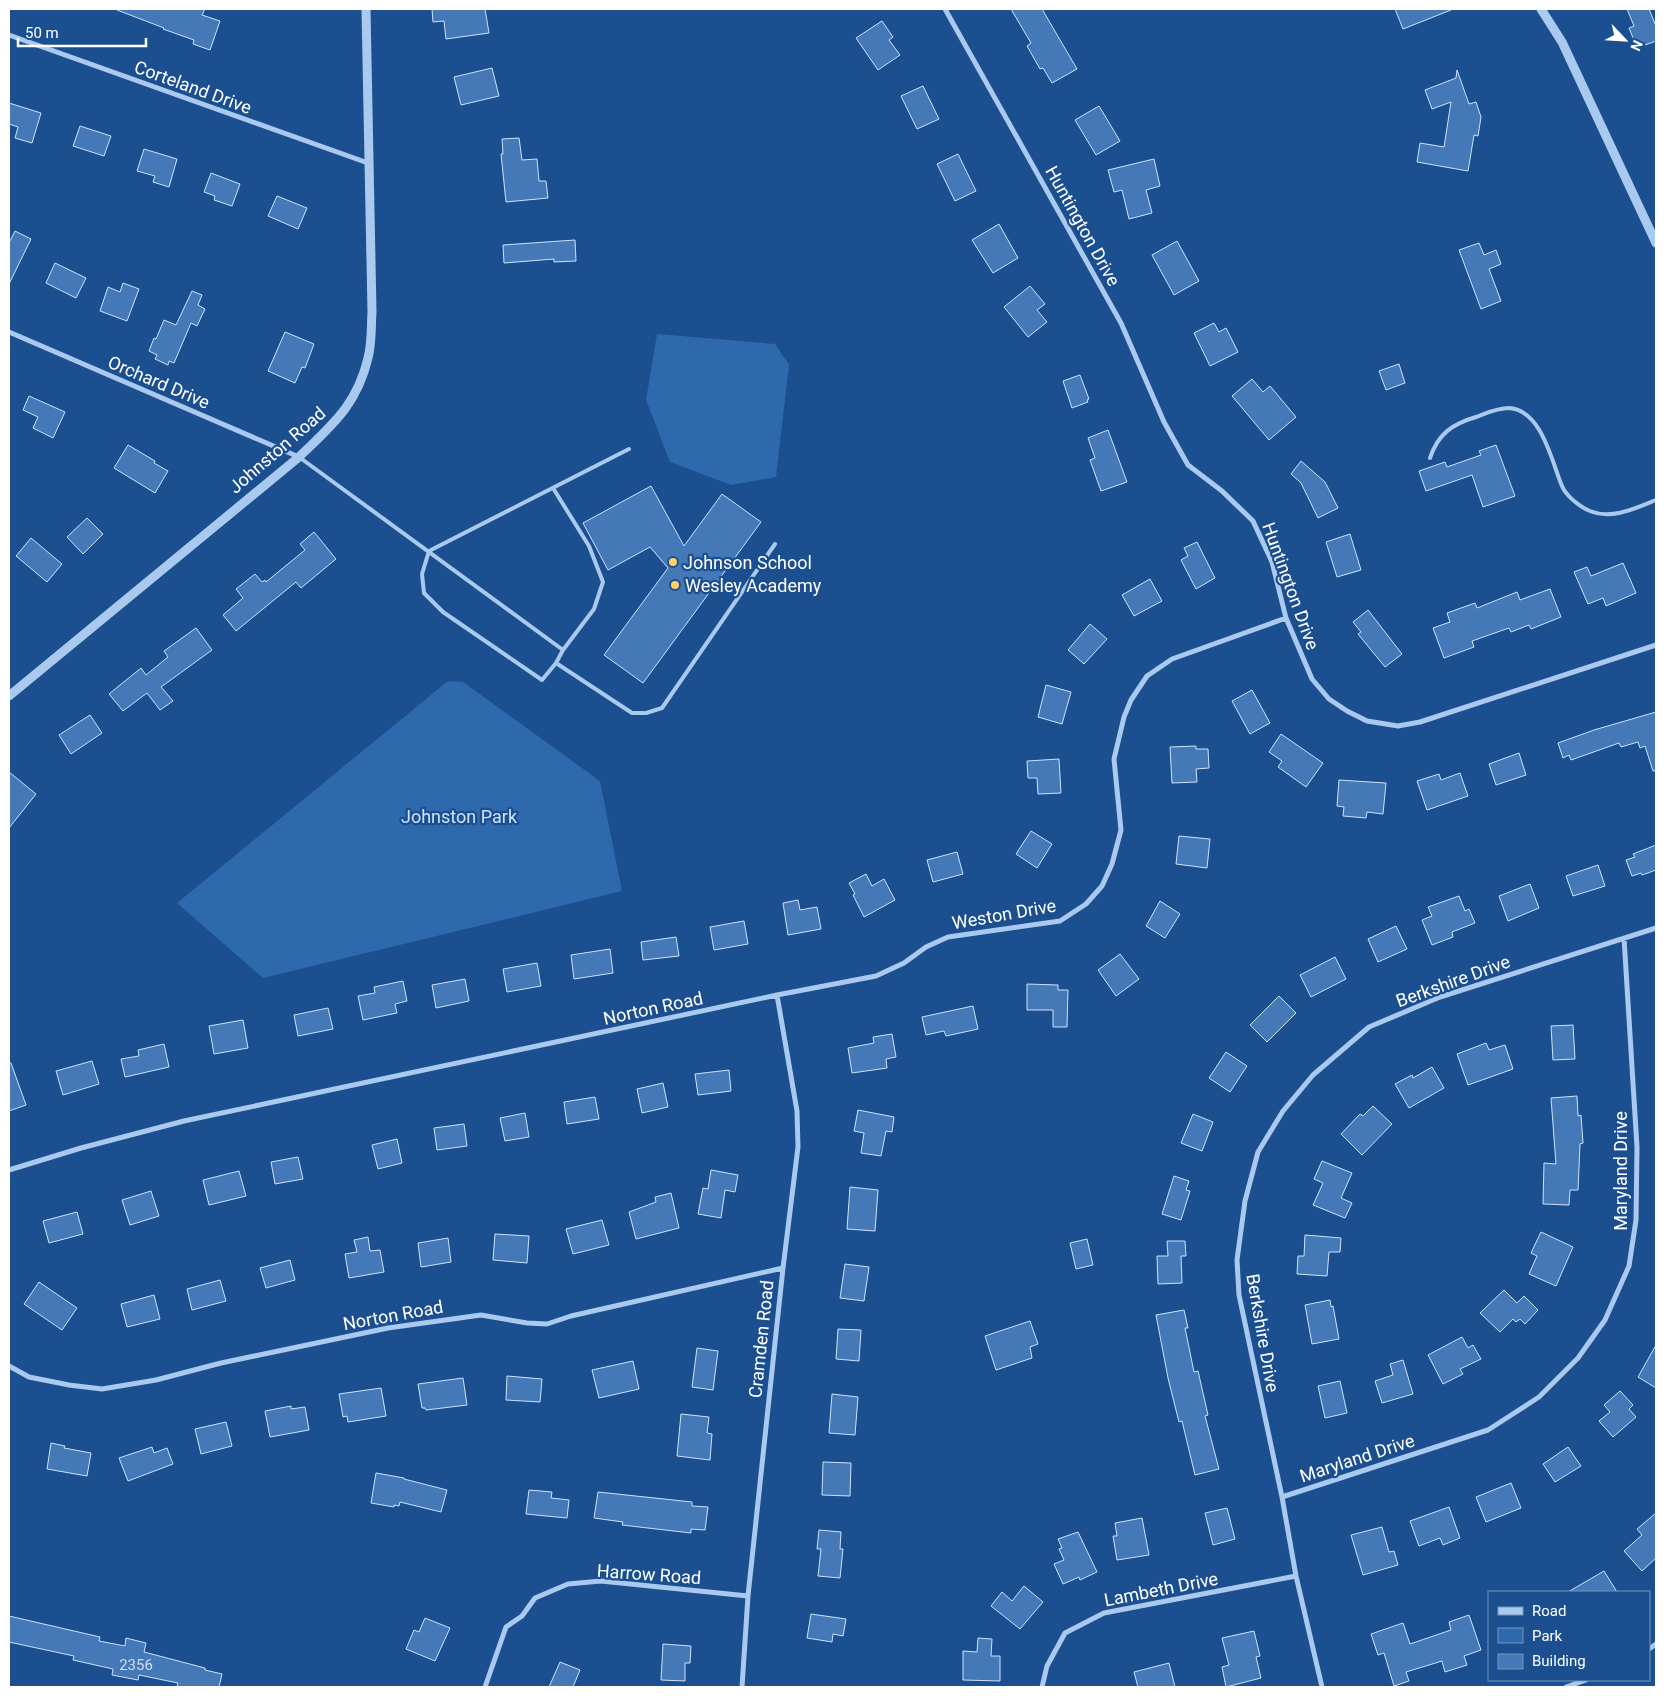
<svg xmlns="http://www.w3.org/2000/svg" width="1665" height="1696" viewBox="0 0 1665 1696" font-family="Roboto,sans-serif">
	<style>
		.green { fill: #2e69ad }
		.building { fill: #4478b7; stroke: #cfe3fa }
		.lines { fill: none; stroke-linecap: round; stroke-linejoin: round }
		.service { stroke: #a9c9ee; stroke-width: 4 }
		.minor { stroke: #a9c9ee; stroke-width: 5 }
		.tertiary { stroke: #a9c9ee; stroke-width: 9 }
		.poi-dot { fill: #ffd166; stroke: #1b4f8f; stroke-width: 2 }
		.labels { text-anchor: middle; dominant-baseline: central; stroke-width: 4.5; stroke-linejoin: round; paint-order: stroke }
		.number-label { font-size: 15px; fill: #d0dded }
		.street-label { font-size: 18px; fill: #fff; stroke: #1b4f8f }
		.poi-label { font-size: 18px; fill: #fff; stroke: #1b4f8f; text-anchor: start }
		.park-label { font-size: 18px; fill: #cfe3fa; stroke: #1b4f8f }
	</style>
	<rect width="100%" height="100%" fill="#1b4f8f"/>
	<!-- green -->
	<path class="green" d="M657,334L775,344L789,365L776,477L731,485L670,462L646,400Z
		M448,681L463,682L600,781L622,891L263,978L177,903Z"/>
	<!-- building -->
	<path class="building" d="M117,9H205L202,15L220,21L210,50L193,44L194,40L163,29L164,28L117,10Z
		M432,9H485L489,33L446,39L444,21L433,22Z
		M1011,9H1042L1077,69L1052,83L1043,68L1040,69L1027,46L1031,43Z
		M1395,9H1451V10L1403,29Z
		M1627,9H1649L1656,26V41L1637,48L1629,28L1634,26Z
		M882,21L893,37L889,40L900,55L878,70L856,38Z
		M492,68L499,96L461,105L454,77Z
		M1457,70L1469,104L1476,102L1481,117L1478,136L1474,135L1468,171L1417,162L1420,143L1444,147L1451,102L1432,109L1425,90L1456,78Z
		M923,86L939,119L917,129L901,96Z
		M9,103L41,113L32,143L15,138L18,127L9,124Z
		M1099,106L1120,141L1096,155L1075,120Z
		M80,126L111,136L104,156L73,146Z
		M519,138L522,160L537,159L539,181H546L548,198L506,202L501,154H503L502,139Z
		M144,149L177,159L169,187L153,182L155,176L137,171Z
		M958,154L976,191L955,201L937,164Z
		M1154,159L1160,186L1146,190L1152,213L1129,219L1122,190L1114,192L1108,170Z
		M211,173L240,184L232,206L214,200L215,196L204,192Z
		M277,196L307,208L298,229L268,216Z
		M999,224L1018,258L993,273L972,240Z
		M15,231L31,239L9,284V243Z
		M575,240L576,261L554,262V259L504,263L503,245Z
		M1177,241L1199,281L1174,295L1152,255Z
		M1479,243L1484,255L1496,250L1501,264L1489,269L1501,301L1481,309L1459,250Z
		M55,263L86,278L76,298L46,283Z
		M123,283L139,289L127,321L100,311L108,287L120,292Z
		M1030,286L1045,304L1037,310L1047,322L1028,337L1004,307Z
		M192,291L202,295L198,305L205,309L197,326L191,323L174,363L169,361L168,365L155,359L157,355L149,351L154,338L156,339L164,320L176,325Z
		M1214,323L1219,332L1226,328L1238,352L1210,366L1194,333Z
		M285,332L314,344L305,368L302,367L295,383L268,371Z
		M1399,364L1405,383L1386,390L1379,371Z
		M1080,375L1089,399L1087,400L1088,402L1072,408L1063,381Z
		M1252,379L1263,392L1270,386L1296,417L1269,440L1232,396Z
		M29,396L65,412L53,438L33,428L38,417L23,410Z
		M1108,430L1127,482L1101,491L1090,460L1095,458L1088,438Z
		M128,445L155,461L154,463L168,471L155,493L114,468Z
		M1496,445L1515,496L1483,507L1472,475L1426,491L1419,471L1445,462L1447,467L1481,455L1479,451Z
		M1301,461L1325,482L1338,508L1318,518L1301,483L1291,474Z
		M651,486L684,546L722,494L761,522L643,683L604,655L668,568L650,547L608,570L583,523Z
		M87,518L103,534L83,554L67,537Z
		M314,532L336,559L301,588L296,582L236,631L223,615L243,598L236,589L255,574L262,582L265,580L266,582L305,550L300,544Z
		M1350,534L1361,570L1337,577L1326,542Z
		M31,538L62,564L47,582L16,556Z
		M1197,542L1215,578L1196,589L1181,560L1188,556L1184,548Z
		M1623,563L1636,593L1606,606L1603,598L1588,604L1574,572L1587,567L1591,576Z
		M1150,579L1162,601L1134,616L1122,595Z
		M1550,589L1561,617L1531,629L1529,625L1511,632L1509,628L1472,641L1474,647L1444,658L1433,628L1450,622L1447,613L1475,603L1477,608L1517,592L1520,600Z
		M1368,610L1402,654L1385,667L1358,634L1361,632L1353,622Z
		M1090,624L1107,639L1084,664L1068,650Z
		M196,628L212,650L161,687L173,701L160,710L147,693L123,711L109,694L141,668L146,675L168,657L164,651Z
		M1046,685L1071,692L1062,724L1038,717Z
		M1252,690L1270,723L1250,734L1232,701Z
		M1656,712V771H1653L1645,746L1640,748L1638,742L1621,747L1619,743L1571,760L1569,755L1563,758L1558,743L1594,730Z
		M90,715L102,733L71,754L59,735Z
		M1281,734L1323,763L1306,787L1278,767L1282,761L1269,752Z
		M1196,746V749H1208L1209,768L1196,769L1197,782L1172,783L1170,747Z
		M1519,753L1526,775L1496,785L1489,764Z
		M1059,759L1061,793L1038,794L1037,778H1028L1027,761Z
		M9,772L36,794L9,828Z
		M1460,773L1468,796L1427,810L1417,781L1439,774L1441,780Z
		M1339,780L1386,783L1383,814L1367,812L1366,818L1343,816L1344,807L1337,806Z
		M1031,831L1052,844L1037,868L1016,854Z
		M1179,836L1210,839L1207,868L1176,864Z
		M1656,845V870L1642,875L1641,873L1632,876L1626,860L1635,857L1633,854Z
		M957,852L963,874L933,882L927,860Z
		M1598,865L1605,886L1573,896L1566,876Z
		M866,874L872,886L884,879L895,900L864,917L853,895L855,894L849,883Z
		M1530,884L1539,908L1508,921L1499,896Z
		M1459,896L1465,911L1469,909L1475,923L1452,932L1453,937L1432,945L1422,920L1432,916L1428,907Z
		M798,900L800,910L817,907L821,929L788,935L783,903Z
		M1160,901L1180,914L1165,938L1146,926Z
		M744,921L748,944L714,950L710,927Z
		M1396,926L1407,949L1378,962L1368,939Z
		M676,937L679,956L643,960L641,942Z
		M610,949L613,973L574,979L571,955Z
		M1120,954L1139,979L1116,996L1098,970Z
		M1335,957L1346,979L1311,997L1300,975Z
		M537,963L541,986L507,992L503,969Z
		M465,979L469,1001L436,1008L432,985Z
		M403,981L407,1001L395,1004L397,1013L363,1020L358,996L375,993L374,987Z
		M1027,984L1058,985V990H1068L1067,1027H1053V1010H1027Z
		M1279,996L1296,1013L1267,1042L1250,1025Z
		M973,1006L978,1029L946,1036L944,1031L926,1035L922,1017Z
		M328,1008L333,1029L298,1036L294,1015Z
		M243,1020L248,1048L214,1054L209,1026Z
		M1573,1025L1575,1059L1553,1060L1551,1026Z
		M892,1034L896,1057L886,1059L887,1068L852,1073L848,1048L874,1043L873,1037Z
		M1486,1043L1489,1050L1505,1045L1513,1069L1468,1085L1457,1054Z
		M164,1044L169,1067L125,1077L121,1059L139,1056L138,1050Z
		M1226,1052L1247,1066L1230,1092L1209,1078Z
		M92,1061L99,1084L63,1095L56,1071Z
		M9,1063H11L26,1105L9,1111Z
		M1432,1067L1444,1088L1409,1108L1395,1084L1412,1075L1413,1078Z
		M729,1070L731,1091L698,1095L695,1074Z
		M663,1083L668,1107L642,1113L637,1089Z
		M1577,1096L1578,1116L1581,1115L1583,1143L1580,1144L1578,1190H1570L1569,1205L1543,1204L1544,1163L1556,1164L1551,1098Z
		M595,1097L599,1119L567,1124L564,1102Z
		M1373,1106L1392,1124L1362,1155L1341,1134L1360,1114L1363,1116Z
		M858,1110L894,1117L892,1132L886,1131L881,1156L861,1153L864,1133L854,1131Z
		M525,1113L529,1137L505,1141L500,1118Z
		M1193,1114L1213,1122L1202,1151L1181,1143Z
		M464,1124L467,1146L437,1150L434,1128Z
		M397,1139L402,1163L378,1169L372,1145Z
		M298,1157L303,1179L275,1184L271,1162Z
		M1322,1161L1352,1173L1341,1198L1352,1203L1345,1218L1313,1205L1323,1183L1314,1179Z
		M711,1170L738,1175L735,1192L725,1190L721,1218L698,1214L703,1188L708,1189Z
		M239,1171L246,1196L209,1205L203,1180Z
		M1174,1176L1189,1181L1186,1190L1190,1191L1181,1220L1162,1214Z
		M850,1187L878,1190L875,1231L847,1229Z
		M151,1191L159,1216L130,1225L122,1200Z
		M671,1193L679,1228L636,1239L629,1212L656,1202L655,1197Z
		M77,1212L83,1234L49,1243L43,1221Z
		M602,1220L609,1245L573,1254L566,1229Z
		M1541,1232L1573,1247L1556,1286L1529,1274L1537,1256L1531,1253Z
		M495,1234L529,1236L527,1263L493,1260Z
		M1305,1235L1341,1238L1340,1252H1329L1327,1276L1297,1274L1298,1256H1304Z
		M368,1237L370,1251L380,1250L384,1272L349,1278L345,1254L357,1252L354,1240Z
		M448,1238L451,1262L421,1267L418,1243Z
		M1087,1239L1093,1265L1076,1269L1070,1243Z
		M1167,1241H1185L1186,1256H1181L1182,1283L1158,1284L1157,1256H1168Z
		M290,1260L295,1280L266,1288L260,1268Z
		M845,1264L869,1267L864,1301L840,1298Z
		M220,1280L226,1301L192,1310L187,1289Z
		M39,1282L77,1308L62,1330L24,1304Z
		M1504,1290L1517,1303L1524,1296L1538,1310L1525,1324L1520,1319L1516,1322L1513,1319L1500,1332L1480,1313Z
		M154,1295L160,1319L127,1327L121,1304Z
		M1330,1300L1331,1307L1333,1306L1339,1339L1312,1344L1305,1305Z
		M1184,1310L1188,1328H1185L1194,1372L1198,1371L1208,1415L1205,1416L1219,1469L1195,1475L1182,1421L1179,1422L1168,1378L1156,1315Z
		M1030,1321L1038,1344L1030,1347L1032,1358L996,1370L985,1336Z
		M838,1329L861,1330L859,1361L836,1359Z
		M1462,1337L1468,1348L1473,1345L1481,1359L1460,1369L1463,1374L1443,1384L1428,1355Z
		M1656,1345V1388L1638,1377Z
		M697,1348L718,1351L713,1390L692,1387Z
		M1403,1360L1413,1394L1382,1403L1375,1381L1393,1375L1390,1364Z
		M633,1361L639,1389L599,1398L592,1370Z
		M507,1376L542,1379L540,1402L506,1400Z
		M463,1378L467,1405L426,1410L425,1408H422L418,1384Z
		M1340,1381L1347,1413L1325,1418L1318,1386Z
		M381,1388L386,1416L348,1422L347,1416L343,1417L339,1394Z
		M1620,1391L1633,1405L1629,1409L1636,1417L1613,1437L1599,1421L1610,1412L1604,1405Z
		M832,1394L858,1397L855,1435L829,1433Z
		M291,1406V1409L305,1407L309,1430L270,1437L265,1411Z
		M681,1414L709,1417L707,1433L712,1434L710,1460L677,1456Z
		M226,1422L232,1446L201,1454L195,1429Z
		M51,1443L65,1446L64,1448L91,1453L87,1476L47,1469Z
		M152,1447L154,1453L167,1448L173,1464L128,1481L119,1458Z
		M1568,1447L1581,1466L1555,1482L1543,1464Z
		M823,1462L851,1463L850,1496L822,1495Z
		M376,1473L404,1478V1479L447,1490L441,1512L400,1502L399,1506L394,1505V1507L371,1503Z
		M1511,1483L1521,1508L1486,1522L1476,1497Z
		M529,1490L552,1492L551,1498L569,1500L567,1518L526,1514Z
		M598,1492L692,1502V1506L708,1507L705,1530L691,1529V1533L622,1525L623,1522L594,1518Z
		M1449,1507L1460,1538L1443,1545L1440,1538L1419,1546L1410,1521Z
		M1227,1508L1235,1539L1213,1545L1205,1513Z
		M1656,1513V1558L1642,1571L1624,1551L1642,1535L1637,1529Z
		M1142,1518L1149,1555L1117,1560L1113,1536H1117L1115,1523Z
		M1382,1527L1389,1552L1394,1551L1398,1565L1363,1575L1351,1535Z
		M819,1530L841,1532L840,1549H843L840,1578L818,1576L821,1549H817Z
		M1078,1532L1097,1572L1080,1580L1079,1577L1063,1584L1054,1564L1064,1560L1059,1549L1062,1548L1058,1539Z
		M1604,1571L1617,1592H1568Z
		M1024,1586L1043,1602L1020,1629L991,1606L1002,1592L1012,1601Z
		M811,1614L846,1619L843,1636L833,1634L832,1642L807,1638Z
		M1469,1615L1481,1650L1464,1656L1467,1665L1445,1672L1442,1661L1406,1672L1409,1681L1394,1686L1384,1653L1378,1655L1371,1634L1403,1623L1410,1644L1451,1630L1449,1622Z
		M9,1616L100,1637L99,1641L125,1646L126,1638L146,1643L144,1652L205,1668V1670L222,1674L219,1687H177L178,1683L139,1675L138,1680L112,1675L113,1669L73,1660L74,1656L9,1642Z
		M425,1618L450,1628L435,1661L406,1649L414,1630L419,1632Z
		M1254,1631L1260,1656L1256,1657L1261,1678L1226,1687L1222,1667L1229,1665L1222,1638Z
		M978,1638L992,1639L991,1656H1000V1681L963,1680V1651L977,1652Z
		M663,1644L691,1646L690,1663H685V1681L661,1680Z
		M560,1662L580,1670L573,1687H549Z
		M1169,1663L1175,1687H1138L1134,1672Z"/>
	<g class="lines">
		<!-- service -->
		<path class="service" d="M629,449L429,551L422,574L424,593L443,612L542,680L556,663L632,713H646L662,708L775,544
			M299,457L563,650
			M1430,458C1438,434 1452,424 1476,417C1487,413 1497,408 1509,408C1542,410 1552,463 1562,486C1566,496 1580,507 1590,511C1612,520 1636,508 1656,500
			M553,488L589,546L603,582L594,609L563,650L556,663"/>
		<!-- minor -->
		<path class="minor" d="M945,9L1121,323L1164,422L1188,465L1222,491L1253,521L1272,562L1286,618L1312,679L1329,699L1347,711L1367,721L1398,726L1420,722L1656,645
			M9,35L368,163
			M9,332L299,457
			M9,1170L81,1148L184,1121L777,995L876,976L904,963L926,947L948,937L1060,921L1086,904L1102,886L1112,864L1121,830L1114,759L1124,717L1131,700L1147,676L1172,659L1286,618
			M9,1366L29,1377L69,1385L102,1389L156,1380L221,1363L388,1328L481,1315L527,1323L547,1324L571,1316L783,1268
			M1282,1497L1488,1430L1539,1397L1578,1358L1605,1320L1629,1266L1636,1220L1637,1147L1624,938
			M1649,1649L1656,1644
			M485,1687L506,1627L522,1616L535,1598L568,1584L601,1581L748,1596
			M742,1687L748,1596L783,1268L798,1147L797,1111L777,995
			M1042,1687L1047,1666L1065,1633L1104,1613L1296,1576
			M1322,1687L1296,1576L1282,1497L1239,1295L1237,1260L1245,1201L1258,1152L1283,1111L1313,1075L1369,1027L1440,997L1656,928
			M1566,1687L1586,1680"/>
		<!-- tertiary -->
		<path class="tertiary" d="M1541,9L1562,42L1656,243
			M9,696L299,457C332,425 357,405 368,358C372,343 371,327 372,312L366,9"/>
	</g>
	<!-- markers -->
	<g class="poi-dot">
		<circle cx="673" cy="562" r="5"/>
		<circle cx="675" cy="585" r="5"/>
	</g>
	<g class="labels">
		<!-- number labels -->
		<g class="number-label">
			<text x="136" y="1665">2356</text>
		</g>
		<!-- street labels -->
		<g class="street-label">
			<text transform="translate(193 87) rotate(20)">Corteland Drive</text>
			<text transform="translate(1083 226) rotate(61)">Huntington Drive</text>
			<text transform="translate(159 382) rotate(23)">Orchard Drive</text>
			<text transform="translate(277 450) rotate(-41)">Johnston Road</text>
			<text transform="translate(1291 586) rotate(70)">Huntington Drive</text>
			<text transform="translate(1004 914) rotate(-10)">Weston Drive</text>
			<text transform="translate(1453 981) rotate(-20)">Berkshire Drive</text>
			<text transform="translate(653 1008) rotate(-12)">Norton Road</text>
			<text transform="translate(1620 1171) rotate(-90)">Maryland Drive</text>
			<text transform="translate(393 1315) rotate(-10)">Norton Road</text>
			<text transform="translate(1263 1333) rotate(80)">Berkshire Drive</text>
			<text transform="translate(761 1339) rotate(-84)">Cramden Road</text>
			<text transform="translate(1357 1458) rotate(-18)">Maryland Drive</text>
			<text transform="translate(649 1574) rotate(4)">Harrow Road</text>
			<text transform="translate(1161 1589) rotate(-11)">Lambeth Drive</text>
		</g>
		<!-- poi labels -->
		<g class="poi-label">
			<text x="683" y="562">Johnson School</text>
			<text x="685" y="585">Wesley Academy</text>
		</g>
		<!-- park labels -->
		<g class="park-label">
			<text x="459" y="816">Johnston Park</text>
		</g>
	</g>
	<!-- border -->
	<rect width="1665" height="1696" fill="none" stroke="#ffffff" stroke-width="20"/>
	<!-- legend -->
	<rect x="1488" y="1591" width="162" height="90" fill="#1b4f8f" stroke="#7695bc"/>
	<rect x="1498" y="1607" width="25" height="8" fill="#a9c9ee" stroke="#7695bc"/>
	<text x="1532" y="1616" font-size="15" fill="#ffffff">Road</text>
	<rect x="1498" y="1628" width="25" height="15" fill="#2e69ad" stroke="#7695bc"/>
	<text x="1532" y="1641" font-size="15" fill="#ffffff">Park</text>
	<rect x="1498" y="1654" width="25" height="15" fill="#4478b7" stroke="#7695bc"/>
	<text x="1532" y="1666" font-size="15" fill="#ffffff">Building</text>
	<!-- north arrow -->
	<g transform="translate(1625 40) rotate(115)" stroke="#1b4f8f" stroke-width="4" paint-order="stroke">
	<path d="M0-4L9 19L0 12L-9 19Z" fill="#ffffff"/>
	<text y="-8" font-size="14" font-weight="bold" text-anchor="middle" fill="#ffffff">N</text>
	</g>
	<!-- scale -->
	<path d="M18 38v8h128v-8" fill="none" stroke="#ffffff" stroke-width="2.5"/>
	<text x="25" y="38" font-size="15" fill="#ffffff" stroke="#1b4f8f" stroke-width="4" paint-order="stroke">50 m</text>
</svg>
